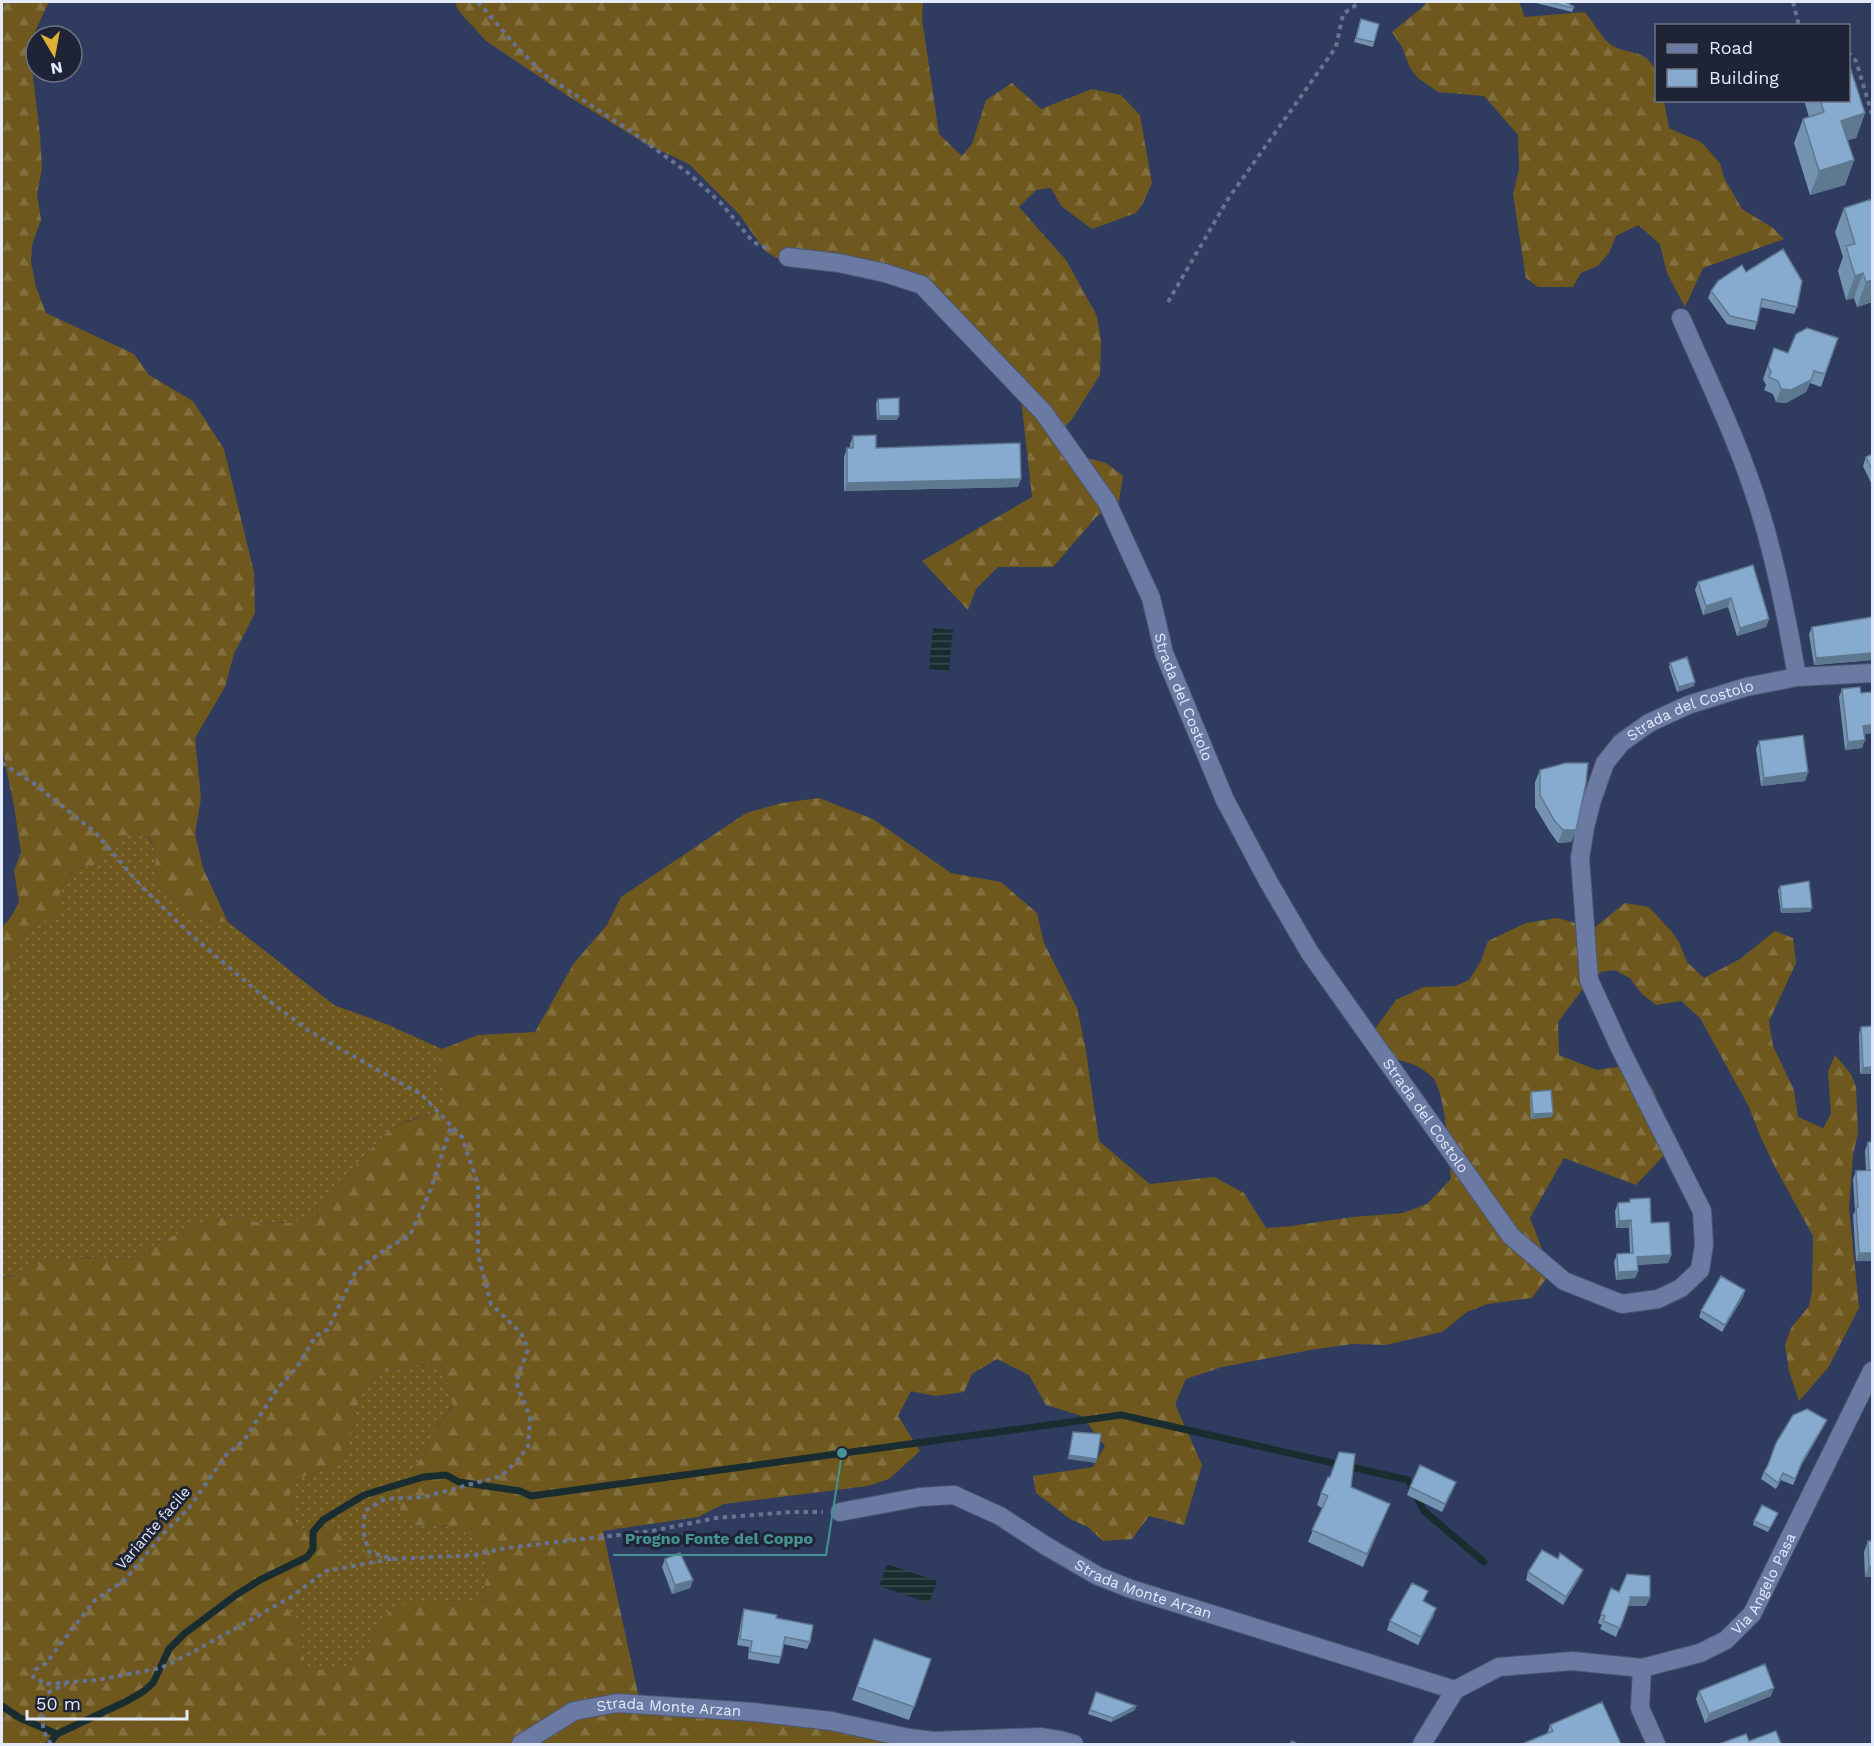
<svg xmlns="http://www.w3.org/2000/svg" width="1874" height="1746" viewBox="0 0 1874 1746" font-family="'Work Sans',sans-serif">
	<style>
		.grass { fill: url(#grass-dots) }
		.forest { fill: url(#forest-firs); fill-rule: evenodd }
		.water { fill: url(#water-rules) }
		.lines { fill: none; stroke-linecap: round; stroke-linejoin: round }
		.stream { stroke: #192d30; stroke-width: 7 }
		.street-casing { stroke: #4c5674; stroke-width: 20 }
		.path { stroke: #687391; stroke-width: 4; stroke-dasharray: 4.5 4.5; stroke-linecap: butt }
		.street { stroke: #6a7aa2; stroke-width: 18 }
		.wall { fill: #7493b1 }
		.shaded-wall { fill: #5e7890 }
		.building { fill: #87abce; stroke: #5e7890; stroke-width: 1.5 }
		.labels { text-anchor: middle; dominant-baseline: central; stroke-width: 6; stroke-linejoin: round; paint-order: stroke }
		.street-label { font-size: 15px; fill: #e3eafc; stroke: #1e2435 }
		.leader { fill: none; stroke: #449392; stroke-width: 2 }
		.callout-dot { fill: #449392; stroke: #1e2435; stroke-width: 2 }
		.callout-label { font-size: 16px; text-anchor: middle; font-weight: bold; fill: #449392; stroke: #1e2435; stroke-width: 6; stroke-linejoin: round; paint-order: stroke }
	</style>
	<defs>
		<pattern id="grass-dots" width="8" height="8" patternUnits="userSpaceOnUse" patternTransform="scale(1.5)"><rect width="8" height="8" fill="#6e581e"/><path d="M2 2h.1M6 6h.1" fill="none" stroke="#837040" stroke-width="1.8" stroke-linecap="round"/></pattern>
		<pattern id="forest-firs" width="22" height="20" patternUnits="userSpaceOnUse" patternTransform="scale(1.5)"><rect width="22" height="20" fill="#6e581e"/><path d="M5 1l3.5 6h-7zM16 11l3.5 6h-7z" fill="#837040"/></pattern>
		<pattern id="water-rules" width="6" height="5" patternUnits="userSpaceOnUse" patternTransform="scale(1.5)"><rect width="6" height="5" fill="#192d30"/><path d="M0 2.5h6" fill="none" stroke="#3a4c4f"/></pattern>
	</defs>
	<rect width="100%" height="100%" fill="#2f3c60"/>
	<!-- grass -->
	<path class="grass" d="M132,834L148,837L156,852L155,868L157,885C187,904 189,925 228,922L334,1005L386,1024L442,1049L436,1068L446,1092L441,1110L407,1121L389,1130L358,1163L316,1215L293,1223L257,1222L227,1216L197,1225L157,1243L136,1259L79,1257L2,1278V1007L12,993L9,975L11,959L29,930L58,913V895L64,880L77,869L96,865L108,854L117,840Z
		M420,1364L443,1367L453,1405L436,1429L423,1456L405,1478L411,1526C433,1526 464,1523 480,1543C483,1548 486,1554 490,1560L481,1604L447,1600L381,1621L364,1653L346,1668L306,1670L299,1627L280,1596L321,1577L329,1527L310,1530L295,1526L290,1493L298,1479L344,1462L362,1387L385,1371Z"/>
	<!-- forest -->
	<path class="forest" d="M2,2H49L29,44L40,135L42,168L37,194L41,220L32,245L31,262L36,287L46,313L134,354L149,375L193,401L224,449L254,572L255,613L234,654L225,687L195,738L201,798L195,834L203,868L228,922C189,925 187,904 157,885L155,868L156,852L149,837C108,829 121,852 96,865C90,867 83,867 78,869C60,878 58,896 59,913L29,930L11,959L9,975L12,993L2,1007V927L11,917L19,902L14,871L21,852L14,806L2,748Z
		M455,2H923L922,19L939,134L962,156L972,144L986,100L1012,83L1041,109L1092,89L1121,95L1140,115L1152,183L1143,203L1136,213L1092,229L1061,206L1051,188L1036,190L1019,207L1066,260L1097,316L1101,341L1100,375L1072,419L1054,440L1062,452L1106,463L1123,476L1119,501L1096,517L1053,567H998L976,589L968,610L922,561L1032,497L1021,399L923,294L889,277L785,263L765,251L739,214L689,164L648,145L571,98L486,41L458,10Z
		M1426,2H1519L1525,17L1585,12C1593,22 1600,35 1609,43C1614,48 1623,50 1631,52C1660,58 1656,77 1656,100L1664,101L1669,128L1701,142L1720,163L1724,178L1742,209L1773,228L1784,239L1703,268L1685,307L1667,273L1660,244L1638,225L1616,236L1609,253L1598,266L1581,273L1573,287H1538L1526,278L1513,194L1519,170L1518,135L1484,96L1438,92L1418,78L1410,68L1402,47L1392,32L1425,5Z
		M819,798L873,819L951,873L1001,882L1037,913L1044,943L1077,1008L1085,1045L1099,1141L1150,1184L1214,1177L1244,1193L1266,1228L1291,1226L1353,1217L1403,1213L1427,1204L1451,1179C1450,1159 1445,1092 1433,1078C1419,1063 1400,1060 1382,1057L1372,1033L1396,1000L1424,987L1455,986L1469,980L1481,961L1488,941L1526,923L1557,918L1594,928L1625,903L1649,907L1672,932L1679,942L1687,962L1704,978L1740,959L1775,931L1793,938L1796,963L1769,1021L1773,1046L1794,1090L1798,1117L1823,1128L1831,1114L1828,1072L1835,1055L1851,1074L1856,1087L1858,1133L1853,1155L1849,1207L1859,1308L1828,1368L1799,1401L1789,1371L1785,1345L1791,1328L1809,1306L1812,1292L1813,1236L1775,1167L1761,1138L1749,1107L1700,1018L1681,1001L1656,1005L1642,994L1630,978L1614,970L1601,972L1582,990L1558,1022L1559,1055L1597,1070L1623,1066L1652,1087L1661,1109L1669,1150L1636,1185L1564,1158L1530,1218L1551,1272L1532,1298L1488,1304L1467,1312L1442,1332L1385,1345L1353,1344L1316,1349L1222,1367L1186,1379L1175,1404L1202,1465L1184,1525L1149,1516L1132,1539L1103,1541L1088,1527L1070,1519L1036,1493L1033,1476L1093,1467L1105,1446L1082,1416L1046,1405L1029,1375L997,1359L972,1374L964,1392L935,1396L911,1391L898,1416L920,1451L889,1479L868,1486L724,1504L698,1517L603,1531L641,1707L803,1725L908,1744H2V1278L12,1276L48,1260L79,1257L136,1259L157,1243L197,1225L227,1216L257,1222L293,1223L316,1215L358,1163L389,1130L406,1122L441,1110L446,1092L436,1068L442,1049L478,1035L535,1032L574,963L607,925L621,897L746,813L782,803ZM420,1364L443,1367L453,1406L436,1429L423,1456L405,1478L400,1511L410,1526C432,1526 464,1523 480,1543C483,1548 486,1555 490,1560L481,1603L447,1600L395,1606L381,1621L364,1653L345,1668L306,1670L299,1627L280,1596C318,1579 331,1578 344,1536L329,1527L310,1530L295,1526L290,1493L298,1479L344,1462L362,1387L385,1371Z"/>
	<!-- water -->
	<path class="water" d="M933,628L953,630L949,671L929,669Z
		M887,1564L937,1581L929,1603L879,1586Z"/>
	<g class="lines">
		<!-- stream -->
		<path class="stream" d="M2,1706L20,1718L57,1734
			M49,1744L57,1734L127,1701L144,1691L153,1683L169,1649L184,1634L236,1595L260,1580L307,1557L313,1549V1532L323,1520L364,1495L423,1477L446,1475L459,1482L520,1491L531,1496L1121,1415L1408,1480L1424,1511L1484,1562"/>
		<!-- street casing -->
		<g class="street-casing">
			<g id="street">
				<path id="s1" d="M788,257L839,263L885,273L922,285L1044,413L1107,502L1151,598L1164,653L1225,800L1268,881L1310,953L1511,1236L1564,1281L1622,1304L1658,1299L1681,1288L1700,1270L1704,1245L1702,1211L1620,1048L1589,980L1580,858L1585,827L1592,800L1605,763L1621,743L1649,723L1688,705L1746,687L1797,677L1872,673"/>
				<path d="M1681,318C1710,384 1743,451 1763,521C1778,572 1788,624 1797,677"/>
				<path id="s2" d="M840,1512L920,1497L954,1495L1000,1516L1046,1546L1098,1576L1131,1589L1455,1690"/>
				<path d="M1642,1668L1640,1708L1656,1744"/>
				<path id="s3" d="M521,1744L574,1711L617,1703L753,1712L831,1721L909,1738L934,1741L1040,1737L1059,1740L1074,1744"/>
				<path id="s4" d="M1422,1744L1455,1690L1499,1667L1572,1661L1642,1668L1700,1653L1726,1640L1752,1614L1872,1371"/>
			</g>
		</g>
		<!-- path -->
		<path class="path" d="M478,2L516,46L543,74L632,132L687,172L721,203L753,242L771,250
			M1793,2L1799,26
			M1848,52L1856,61L1872,114
			M1168,302L1228,199L1336,47L1343,14L1360,2
			M2,763L33,783L95,832L141,886L190,934L259,993L309,1031L422,1095L462,1137L478,1184V1255L491,1304L521,1333L528,1349L516,1382L530,1417L528,1447L517,1461L501,1476L424,1497L385,1499L365,1511L363,1531L369,1552L394,1559L474,1555L506,1548L652,1531L716,1518L791,1512H823
			M391,1559L326,1571L291,1597L193,1652L161,1668L97,1680L46,1684L33,1677L35,1670L46,1663L95,1600L125,1580L162,1535L189,1508L226,1455L244,1440L278,1388L297,1367L316,1336L328,1329L356,1271L386,1249L410,1235L431,1189L451,1126
			M51,1744C38,1727 43,1712 47,1693L66,1684"/>
		<!-- street -->
		<use href="#street" class="street"/>
	</g>
	<!-- wall -->
	<path class="wall" d="M1532,2H1566L1574,7L1572,12Z
		M1361,19L1379,24L1373,47L1354,42Z
		M1804,100H1848L1865,113L1856,138L1847,140L1854,160L1845,185L1810,195L1794,143L1803,119L1809,117Z
		M1844,208L1872,302L1857,307L1854,298L1846,300L1838,271L1843,257L1835,232Z
		M1746,272L1797,307L1794,314L1760,307L1757,322L1755,330L1727,324L1708,298L1711,291Z
		M1838,338L1821,387L1810,383L1806,392L1786,403L1776,402L1773,394L1764,390L1766,385L1763,379L1774,348L1788,353Z
		M878,399L897,420H877L876,403Z
		M853,436L876,448L1018,487L844,491V457L847,448H850V444Z
		M1872,454V485L1863,466L1866,457Z
		M1698,582L1769,619L1766,627L1737,636L1728,607L1703,615L1695,590Z
		M1872,617V660L1814,665L1809,634L1812,627Z
		M1670,663L1694,686L1677,692L1669,667Z
		M1842,689L1861,693L1872,692V733L1864,734L1862,748L1845,750L1839,697Z
		M1759,741L1808,772L1805,781L1761,786L1756,749Z
		M1540,770L1576,830L1571,842L1558,843L1550,832L1535,807V782Z
		M1780,886L1810,912L1781,913L1778,890Z
		M1872,1026V1074H1860L1859,1034L1861,1027Z
		M1531,1092L1553,1113L1551,1117L1531,1119L1530,1096Z
		M1868,1142H1872V1261H1856L1853,1215L1855,1211L1853,1179L1856,1171H1866L1865,1151Z
		M1630,1199L1651,1223L1671,1255L1668,1263L1637,1265L1638,1271L1635,1278L1616,1280L1614,1262L1617,1254L1630,1253L1629,1228H1616L1615,1211L1618,1203L1629,1202Z
		M1745,1290L1743,1297L1722,1332L1699,1317L1701,1311Z
		M1824,1426L1801,1466L1793,1485L1781,1480L1776,1489L1761,1479L1764,1472Z
		M1456,1482L1453,1490L1442,1512L1407,1495L1410,1487Z
		M1351,1487L1390,1504L1363,1567L1308,1542L1322,1508L1317,1505L1321,1493Z
		M1778,1513L1768,1532L1753,1525L1754,1521Z
		M1868,1541L1872,1577H1865L1864,1552Z
		M665,1559L693,1580L690,1588L672,1594L662,1567Z
		M1528,1572L1580,1577L1563,1605L1526,1580Z
		M1611,1588L1619,1592L1650,1597L1646,1606H1628L1616,1637L1600,1629L1602,1625L1598,1623Z
		M1424,1601L1436,1608L1433,1617L1418,1645L1387,1630L1390,1621Z
		M744,1609L776,1618L810,1642L807,1649L783,1644L781,1657L779,1664L748,1659L749,1647L737,1645L742,1616Z
		M874,1639L931,1659L909,1720L852,1700Z
		M1699,1691L1771,1696L1705,1723L1696,1699Z
		M1096,1692L1135,1710L1111,1722L1088,1714Z
		M1550,1725L1621,1744L1547,1734Z"/>
	<!-- shaded-wall -->
	<path class="shaded-wall" d="M1865,113L1856,138L1832,145L1841,121Z
		M1854,160L1845,185L1810,195L1819,171Z
		M1863,273L1854,298L1846,300L1855,276Z
		M1872,280V302L1857,307L1866,282Z
		M1811,380L1806,392L1786,403L1776,402L1781,389Z
		M879,416H899L897,420H877Z
		M1021,479L1018,487L844,491L847,483Z
		M1731,598L1728,607L1703,615L1706,606Z
		M1769,619L1766,627L1737,636L1740,628Z
		M1872,653V660L1814,665L1816,658Z
		M1695,682L1694,686L1677,692L1679,687Z
		M1872,725V733L1860,735L1863,726Z
		M1865,740L1862,748L1845,750L1848,742Z
		M1808,772L1805,781L1761,786L1764,778Z
		M1563,830H1576L1571,842L1558,843Z
		M1812,908L1810,912L1781,913L1782,909Z
		M1872,1067V1074H1860L1863,1068Z
		M1553,1113L1551,1117L1531,1119L1533,1114Z
		M1631,1220L1629,1228H1616L1619,1221Z
		M1859,1253H1872V1261H1856Z
		M1671,1255L1668,1263L1634,1265L1637,1257Z
		M1638,1271L1635,1278L1616,1280L1618,1272Z
		M1745,1290L1743,1297L1722,1332L1725,1325Z
		M1827,1420L1824,1426L1801,1466L1793,1485L1803,1460Z
		M1069,1455L1097,1459L1096,1463L1067,1459Z
		M1456,1482L1453,1490L1442,1512L1445,1504Z
		M1390,1504L1385,1516L1363,1567L1367,1554Z
		M1869,1566H1872V1577H1865Z
		M1583,1570L1580,1577L1563,1605L1566,1597Z
		M693,1580L690,1588L672,1594L675,1585Z
		M1629,1597H1650L1646,1606H1626Z
		M1436,1608L1433,1617L1418,1645L1421,1637Z
		M1774,1688L1771,1696L1705,1723L1709,1714Z
		M1136,1706L1135,1710L1111,1722L1113,1718Z"/>
	<!-- building -->
	<path class="building" d="M1549,2H1566L1574,7L1573,8Z
		M1361,19L1379,24L1374,42L1356,38Z
		M1848,61L1865,113L1841,121L1854,160L1819,171L1803,119L1824,112L1820,100H1848Z
		M1872,199V280L1866,282L1863,273L1855,276L1846,246L1855,244L1844,208Z
		M1783,249L1802,281L1797,307L1762,299L1757,322L1730,316L1711,291L1718,281L1742,265L1746,272Z
		M1807,328L1838,338L1825,374L1814,371L1811,380L1791,390L1781,389L1778,381L1769,377L1771,372L1768,366L1774,348L1788,353L1796,334Z
		M899,398V416H879L878,399Z
		M876,435V448L1020,443L1021,479L847,483V448H853V436Z
		M1872,454V470L1866,457Z
		M1753,565L1769,619L1740,628L1731,598L1706,606L1698,582Z
		M1872,617V653L1816,658L1812,627Z
		M1687,657L1695,682L1679,687L1670,663Z
		M1860,687L1861,693L1872,692V725L1863,726L1865,740L1848,742L1842,689Z
		M1803,735L1808,772L1764,778L1759,741Z
		M1566,763H1588L1586,783L1576,830H1563L1554,820L1540,795V770Z
		M1809,881L1812,908L1782,909L1780,886Z
		M1872,1026V1067L1863,1068L1861,1027Z
		M1551,1090L1553,1113L1533,1114L1531,1092Z
		M1868,1142H1872V1170H1869Z
		M1872,1170V1253H1859L1856,1208L1858,1207L1856,1171Z
		M1650,1198L1651,1223L1669,1222L1671,1255L1637,1257L1638,1271L1618,1272L1617,1254L1633,1253L1631,1220L1619,1221L1618,1203L1630,1202V1199Z
		M1721,1276L1745,1290L1725,1325L1701,1311Z
		M1807,1409L1827,1420L1803,1460L1795,1479L1783,1473L1778,1483L1764,1472L1768,1465L1776,1443L1793,1415Z
		M1073,1432L1101,1434L1097,1459L1069,1455Z
		M1339,1452L1355,1454L1351,1487L1390,1504L1367,1554L1312,1530L1328,1496L1321,1493L1328,1477H1330Z
		M1420,1465L1456,1482L1445,1504L1410,1487Z
		M1762,1505L1778,1513L1770,1528L1754,1521Z
		M1868,1541H1872V1566H1869Z
		M1542,1550L1558,1559L1560,1553L1583,1570L1566,1597L1528,1572Z
		M680,1553L693,1580L675,1585L665,1559Z
		M1627,1574L1650,1576V1597H1629L1631,1598L1620,1628L1603,1621L1605,1616L1601,1614L1611,1588L1619,1592Z
		M1412,1583L1428,1591L1423,1601L1436,1608L1421,1637L1390,1621Z
		M744,1609L777,1615L776,1618L813,1625L810,1642L785,1637L781,1657L750,1652L752,1641L740,1639Z
		M874,1639L931,1659L914,1707L857,1687Z
		M1765,1664L1774,1688L1709,1714L1699,1691Z
		M1096,1692L1136,1706L1113,1718L1090,1710Z
		M1602,1702L1621,1744H1522L1553,1731L1550,1725Z
		M1776,1731L1781,1744H1719L1746,1734L1749,1741Z
		M1292,1741L1297,1744H1290Z"/>
	<g class="labels">
		<!-- street labels -->
		<g class="street-label">
			<text stroke="none"><textPath href="#s1" startOffset="633">Strada del Costolo</textPath></text>
			<text stroke="none"><textPath href="#s1" startOffset="2127">Strada del Costolo</textPath></text>
			<text stroke="none"><textPath href="#s1" startOffset="1119">Strada del Costolo</textPath></text>
			<text transform="translate(153 1528) rotate(-49)">Variante facile</text>
			<text stroke="none"><textPath href="#s4" startOffset="414">Via Angelo Pasa</textPath></text>
			<text stroke="none"><textPath href="#s2" startOffset="328">Strada Monte Arzan</textPath></text>
			<text stroke="none"><textPath href="#s3" startOffset="158">Strada Monte Arzan</textPath></text>
		</g>
	</g>
	<!-- callouts -->
	<path class="leader" d="M842 1453L826 1555H613"/>
	<circle class="callout-dot" cx="842" cy="1453" r="6"/>
	<g class="callout-label">
		<text x="719" y="1544">Progno Fonte del Coppo</text>
	</g>
	<!-- border -->
	<rect width="1874" height="1746" fill="none" stroke="#e3eafc" stroke-width="6"/>
	<!-- legend -->
	<rect x="1655" y="24" width="195" height="78" fill="#1e2435" stroke="#6d7385" stroke-width="1.5"/>
	<rect x="1667" y="44" width="30" height="9" fill="#6a7aa2" stroke="#6d7385" stroke-width="1.5"/>
	<text x="1709" y="54" font-size="18" fill="#e3eafc">Road</text>
	<rect x="1667" y="69" width="30" height="18" fill="#87abce" stroke="#6d7385" stroke-width="1.5"/>
	<text x="1709" y="84" font-size="18" fill="#e3eafc">Building</text>
	<!-- north arrow -->
	<g transform="translate(54 54) rotate(170)"><circle r="28" fill="#1e2435" stroke="#6d7385" stroke-width="1.5"/>
	<path d="M0-4.5L10 22L0 15L-10 22Z" fill="#deb133"/>
	<text y="-9" font-size="16" font-weight="bold" text-anchor="middle" fill="#e3eafc">N</text>
	</g>
	<!-- scale -->
	<path d="M27 1710v9h160v-9" fill="none" stroke="#e3eafc" stroke-width="3"/>
	<text x="36" y="1710" font-size="18" fill="#e3eafc" stroke="#1e2435" stroke-width="4.5" paint-order="stroke">50 m</text>
</svg>
